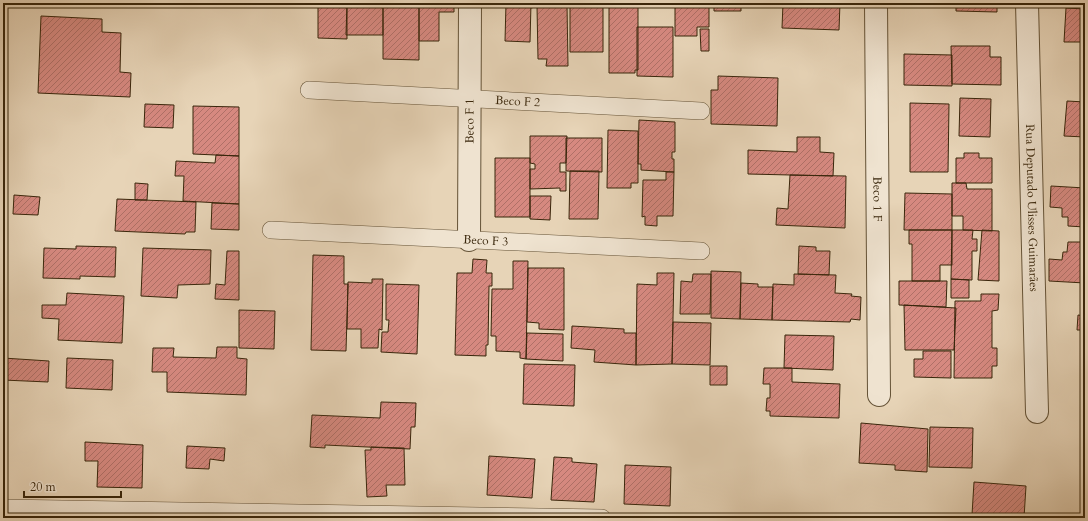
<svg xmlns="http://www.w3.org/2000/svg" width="1088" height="521" viewBox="0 0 1088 521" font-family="Cardo,serif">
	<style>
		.building { fill: url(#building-hatch); stroke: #39260b }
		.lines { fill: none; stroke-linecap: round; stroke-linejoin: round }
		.service-casing { stroke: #645236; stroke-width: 18 }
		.minor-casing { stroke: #645236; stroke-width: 24 }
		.service { stroke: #efe3d0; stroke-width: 17 }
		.minor { stroke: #efe3d0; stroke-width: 22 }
		.labels { text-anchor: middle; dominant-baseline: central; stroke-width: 3; stroke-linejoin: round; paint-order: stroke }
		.street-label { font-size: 12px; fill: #39260b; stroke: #efe3d0 }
	</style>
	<defs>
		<pattern id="building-hatch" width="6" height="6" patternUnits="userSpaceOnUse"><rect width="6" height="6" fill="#d68980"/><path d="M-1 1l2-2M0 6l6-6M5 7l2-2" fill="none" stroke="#af7067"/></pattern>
	</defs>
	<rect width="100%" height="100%" fill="#e7d4b7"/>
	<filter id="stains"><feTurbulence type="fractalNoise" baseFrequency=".005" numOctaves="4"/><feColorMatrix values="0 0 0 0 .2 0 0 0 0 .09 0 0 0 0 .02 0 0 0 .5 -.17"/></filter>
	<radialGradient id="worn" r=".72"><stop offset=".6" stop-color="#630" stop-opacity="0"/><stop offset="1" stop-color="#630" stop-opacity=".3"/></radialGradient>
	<!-- building -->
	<path class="building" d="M310,3H340L341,6H347V39L318,38V5H310Z
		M347,3H383V35H346Z
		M383,3H419V60L383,59Z
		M419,3H454V12H439V41H419Z
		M506,3H531L530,42L505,41Z
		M531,3H545V5L531,8Z
		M570,3H603V52H570Z
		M609,3H638V70H635V73H609Z
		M638,3H667V7L638,5Z
		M675,3H709V27H697V36H675Z
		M714,3H741V11H714Z
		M757,3H772V5L758,7Z
		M783,3H840L839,30L782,28Z
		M956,3H997V12L956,11Z
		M567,5L568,66H546L547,59H538L537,6Z
		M1066,8L1085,9V42H1064Z
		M41,16L102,19V32L121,33L120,72L131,73L130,97L38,93Z
		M637,27H673V77L637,76Z
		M700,29H709V51H701Z
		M951,46H990V57H1001V85L952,84Z
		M904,54L952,55V86L904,85Z
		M718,76L778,78L777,126L711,124V90H718Z
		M960,98L991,99L990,137L959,136Z
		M1067,101L1085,102V137L1064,136Z
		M910,103L949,104L948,172H910Z
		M145,104L174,105L173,128L144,127Z
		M193,106L239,107V156L193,154Z
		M639,120L675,122V152H672V159H674V172L641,170V164H638Z
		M608,130L638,131V183H631V188H607Z
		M530,136H567L566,163H560V172H566V191H560V188L530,189V169H535V164L530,163Z
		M797,137H820V152L834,153L833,176L748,174V150L797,152Z
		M566,138H602V172L566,171Z
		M964,153H979V158H992V183H956V158H964Z
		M216,155L239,156V204L183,201L184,176H175L176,161L215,163Z
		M495,158H530V217H495Z
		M570,171H599L598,219H569Z
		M666,172H674L673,216H657V226L645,225V216L642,217L643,180H666Z
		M790,175L846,176L845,228L776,225L777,208L788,209Z
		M135,183L148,184L147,200H135Z
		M952,183H966L967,189H992V231L963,230V216H952Z
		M1051,186L1085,188V227L1068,226V217H1062V208L1050,207Z
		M905,193L952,194V230H904Z
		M14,195L40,197L38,215L13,214Z
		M530,196H551L550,220L530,219Z
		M117,199L196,202L195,232H186L185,234L115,231Z
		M212,203L239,204V230L211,229Z
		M909,230H952V265H940V281H912V244H909Z
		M952,230H973L972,239H977V251H972V280L951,279Z
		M982,230L999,231V281L978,280Z
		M1068,242H1085V283L1049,281V259L1062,260L1063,252H1067Z
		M76,246L116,247L115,277L80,276V279L43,278L44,248L76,249Z
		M799,246L816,247V251H830L829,275L798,274Z
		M143,248L211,250L210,284L178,285L177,298L141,296Z
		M227,251H239V300L215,299L216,284L225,285Z
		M313,255L344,256V284H348L346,351L311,350Z
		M473,259L487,260L486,273H492V286H489L488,345H486V356L455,355L457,273H472Z
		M513,261H528L526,359L520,358V352L496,351V336H491L492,289H513Z
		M528,268H564V330L539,329V323L527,322Z
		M711,271L741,272L740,319L711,318Z
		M657,273H674L672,364L636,365L637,284L657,285Z
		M693,274H711L710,314H680L681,281L692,282Z
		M794,274L836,275L835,293L852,294L851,296L861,297L860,320L851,319L850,322L772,320L773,284L794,285Z
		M372,279H383L382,330L379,329L378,348H361V329H347L348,282L372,283Z
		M951,279L969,280V298H951Z
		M899,281H947L946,307L899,305Z
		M741,283L758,284V287H773L772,320L740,319Z
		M386,284L419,285L417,354L381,352L382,332H388L389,320H386Z
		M67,293L124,296L122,343L58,340L59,319L42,318V305H66Z
		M981,294H999L998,310L992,311V348H997V366H992V378H954L955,301H981Z
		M904,305L956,308L954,350H905Z
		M239,310L275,311L274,349L239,348Z
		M1078,315L1085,316V330H1077Z
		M673,322L711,323L710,365L672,364Z
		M572,326L624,329V333H636V365L594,362L595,350L571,348Z
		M527,333L563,334V361L526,359Z
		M785,335L834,336L833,370L784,368Z
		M217,347H237V358L247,359L246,395L167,392V372H152L153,348H174L173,357L216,358Z
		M923,351H951V378L914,377V359H923Z
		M3,358L49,361L48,382L3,380Z
		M67,358L113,360L112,390L66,388Z
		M524,364L575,365L574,406L523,404Z
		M710,366H727V385H710Z
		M764,368H792V382L840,384L839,418L770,416V411H766L767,398H770V384H763Z
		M381,402L416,403L415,427H411L410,449L325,445V448L310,447L312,415L380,418Z
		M861,423L928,429L927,472L895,470V465L859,463Z
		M930,427L973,428L972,468L929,467Z
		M85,442L143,445L142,488L97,487L98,461H85Z
		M187,446L225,448L224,461L210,459L209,469L186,468Z
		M371,447L404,448L405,485H386L387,496L367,497L365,450H371Z
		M489,456L535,459L532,498L487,495Z
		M554,457L572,458V462L597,464L594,502L551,500Z
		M625,465L671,467L670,506L624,504Z
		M974,482L1026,486L1024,518H978V515H972Z"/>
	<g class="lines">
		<!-- service casing -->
		<g class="service-casing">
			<g id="service">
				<path id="s1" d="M309,90L701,111"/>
				<path id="s2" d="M271,230L701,251"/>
				<path d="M3,508L602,518"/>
			</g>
		</g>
		<!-- minor casing -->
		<g class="minor-casing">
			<g id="minor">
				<path id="s3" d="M876,3L879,395"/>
				<path id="s4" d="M1027,3L1037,412"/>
				<path id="s5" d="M469,240L470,3"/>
			</g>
		</g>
		<!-- service -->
		<use href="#service" class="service"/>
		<!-- minor -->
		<use href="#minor" class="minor"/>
	</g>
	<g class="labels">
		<!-- street labels -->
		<g class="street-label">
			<text stroke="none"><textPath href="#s1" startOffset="209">Beco F 2</textPath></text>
			<text stroke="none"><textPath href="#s5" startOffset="119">Beco F 1</textPath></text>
			<text stroke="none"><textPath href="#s3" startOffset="196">Beco 1 F</textPath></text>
			<text stroke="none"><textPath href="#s4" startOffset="205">Rua Deputado Ulisses Guimarães</textPath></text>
			<text stroke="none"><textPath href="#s2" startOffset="215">Beco F 3</textPath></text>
		</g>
	</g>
	<!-- margin -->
	<rect width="1088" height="521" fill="none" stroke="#e7d4b7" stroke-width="16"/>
	<rect x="4" y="4" width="1080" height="513" fill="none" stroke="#39260b" stroke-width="2"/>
	<rect x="8" y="8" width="1072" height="505" fill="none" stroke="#39260b"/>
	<!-- scale -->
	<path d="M24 491v6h97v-6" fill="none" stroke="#39260b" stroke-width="2"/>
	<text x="30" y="491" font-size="12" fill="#39260b" stroke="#efe3d0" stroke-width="3" paint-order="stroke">20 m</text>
	<rect width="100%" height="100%" filter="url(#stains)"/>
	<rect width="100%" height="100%" fill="url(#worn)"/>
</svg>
